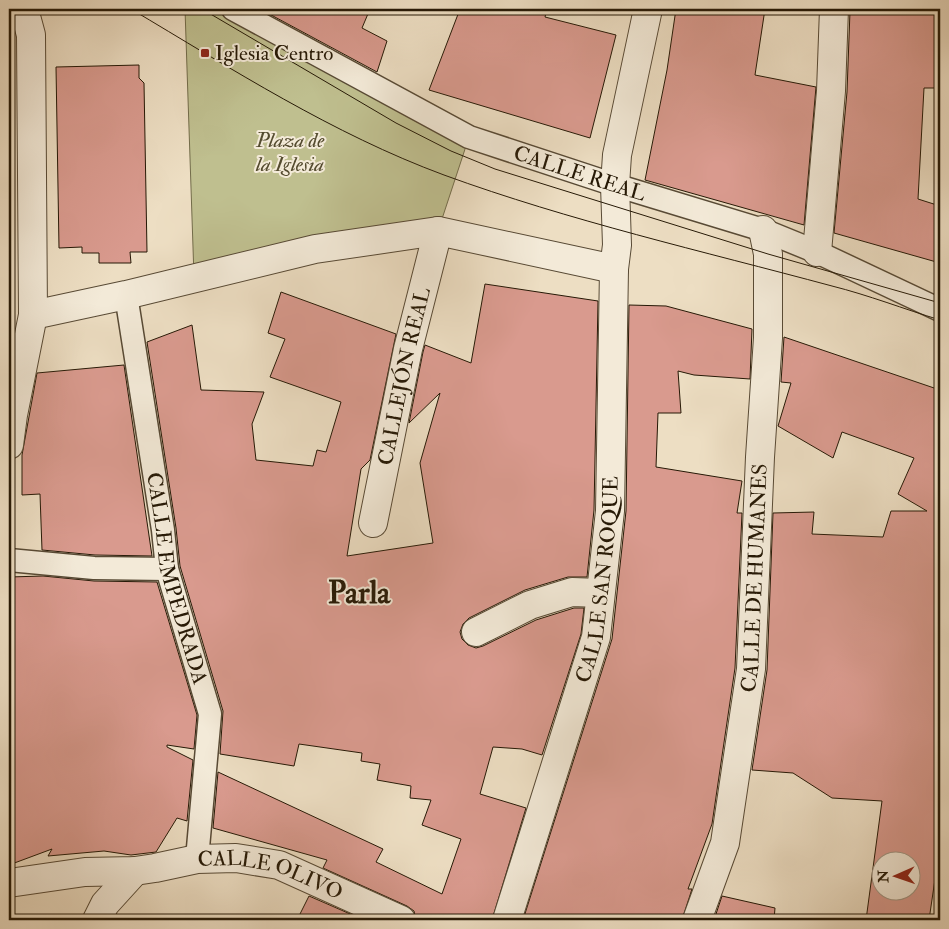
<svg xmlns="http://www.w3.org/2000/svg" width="949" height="929" viewBox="0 0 949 929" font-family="'IM FELL Double Pica',serif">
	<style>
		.green { fill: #bfbf8f; stroke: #726c4a }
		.building { fill: #d99a8e; stroke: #261906; fill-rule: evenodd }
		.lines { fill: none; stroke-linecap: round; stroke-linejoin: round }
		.pedestrian-casing { stroke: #584a35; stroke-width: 25 }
		.minor-casing { stroke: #584a35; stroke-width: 30 }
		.tertiary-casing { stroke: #584a35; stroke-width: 30 }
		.pedestrian { stroke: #f3ead8; stroke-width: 22 }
		.minor { stroke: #f3ead8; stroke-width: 28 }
		.tertiary { stroke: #f3ead8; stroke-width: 28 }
		.tram { stroke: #261906; stroke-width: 1 }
		.poi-dot { fill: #8f2418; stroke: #f3ead8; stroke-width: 2 }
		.labels { text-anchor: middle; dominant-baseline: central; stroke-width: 4; stroke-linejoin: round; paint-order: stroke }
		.poi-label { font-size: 21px; fill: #261906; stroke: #f3ead8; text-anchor: start }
		.park-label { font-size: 21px; font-style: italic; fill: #544b2f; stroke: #f3ead8 }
		.street-label { font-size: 21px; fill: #261906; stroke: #f3ead8 }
		.town-label { font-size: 31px; font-weight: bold; fill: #261906; stroke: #f3ead8 }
	</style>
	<rect width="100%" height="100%" fill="#eddec3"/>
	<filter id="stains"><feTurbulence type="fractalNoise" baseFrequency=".004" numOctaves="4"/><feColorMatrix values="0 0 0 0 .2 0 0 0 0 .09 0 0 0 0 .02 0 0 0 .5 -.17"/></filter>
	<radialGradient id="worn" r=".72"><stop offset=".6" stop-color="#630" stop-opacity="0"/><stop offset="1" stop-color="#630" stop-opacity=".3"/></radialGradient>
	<!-- green -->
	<path class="green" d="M185,9H233L469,137L438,231L194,277Z"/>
	<!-- building -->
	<path class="building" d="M260,9H370L362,28L387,41L377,72Z
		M460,9H547L545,17L616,35L590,138L429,90Z
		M676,9H765L755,75L816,87L804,225L645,180L667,70Z
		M871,10L940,13V88H924L918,199L940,206V263L834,233L847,92L850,11Z
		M139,65V78L144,83L147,252H130L131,263H99V253H82V247L59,248L56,67Z
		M485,284L598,301L594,510L587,577H568L525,590L469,618L463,624L460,632L462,639L468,645L476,648L483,646L536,620L574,608H584L581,634L542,755L522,749L493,747L480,794L526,808L492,920H416L414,911L407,906L323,868L327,860L213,828L218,772L383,849L376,862L442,894L461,839L422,825L431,800L410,798L411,786L377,780L380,764L361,761L362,753L299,744L294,766L220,754L223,711L180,566L176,528L147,342L192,325L201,390L264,392L252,424L256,460L313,466L317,450L326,452L341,402L270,377L285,339L268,333L281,292L396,334L370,460L361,469L347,556L433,543L420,463L440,393L409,423L423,352L425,345L471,363Z
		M629,305L666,306L752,329L750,379L694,375L678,371L681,413H658L656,467L742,481L737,513H742L735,668L712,824L688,889H692L682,920H523L612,639L626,511Z
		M784,337L940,390V845L929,920H866L882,801L832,798L793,773L752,770L767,670L773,513L814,512L812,534L883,537L891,511H927L898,494L914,458L842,432L833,458L778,426L791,383L781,382ZM882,862H912V892H882Z
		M124,365L152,556L95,555L42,550L40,494L22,495V455L37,373Z
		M43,576L94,581L157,582L197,715L194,749L167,745V747L193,760L187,821L177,818L156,852L131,855L104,851L48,856L52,849L9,865V577Z
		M309,896L364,920H297Z
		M722,896L775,908L774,920H714Z"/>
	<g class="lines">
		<!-- pedestrian casing -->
		<g class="pedestrian-casing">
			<g id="pedestrian">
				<path id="s1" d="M233,9L469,137L615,185L763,230L817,252L940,310"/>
				<path id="s2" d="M126,295L163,530L167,569L210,714L197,859"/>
				<path d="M9,560L94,568L167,569"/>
			</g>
		</g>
		<!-- minor casing -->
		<g class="minor-casing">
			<g id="minor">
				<path d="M817,252L831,91L834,9"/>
				<path d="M33,315L126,295L315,249L438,231L614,269"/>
				<path d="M9,445L13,415L33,315L31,35L24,9"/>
				<path id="s3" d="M373,523L408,349L438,231"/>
				<path d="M476,632L530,605L572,592L600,593"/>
				<path d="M97,920L105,904L135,871"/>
				<path id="s4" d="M507,920L596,637L610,511L614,269L617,245L615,185L617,155L648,9"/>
				<path id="s5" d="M697,920L725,843L751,669L760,457L768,338V254L763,230"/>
			</g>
		</g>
		<!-- tertiary casing -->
		<g class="tertiary-casing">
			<g id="tertiary">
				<path id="s6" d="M9,883L85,872L135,871L155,868L197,859L236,858L279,865L401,920"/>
			</g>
		</g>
		<!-- pedestrian -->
		<use href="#pedestrian" class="pedestrian"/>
		<!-- minor -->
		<use href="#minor" class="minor"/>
		<!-- tertiary -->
		<use href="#tertiary" class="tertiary"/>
		<!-- tram -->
		<path class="tram" d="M131,9C232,69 333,134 444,175C570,221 702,251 832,286C868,295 904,309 940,320
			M202,9L396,123L451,151L495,169L768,254L940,303"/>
	</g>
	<!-- markers -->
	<rect class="poi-dot" x="200" y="48" width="10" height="10" rx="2.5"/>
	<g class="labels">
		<!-- poi labels -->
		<g class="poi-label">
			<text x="215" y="53">Iglesia Centro</text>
		</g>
		<!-- park labels -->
		<g class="park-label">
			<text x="290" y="140">Plaza de<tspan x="290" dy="24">la Iglesia</tspan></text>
		</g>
		<!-- street labels -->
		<g class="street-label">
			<text stroke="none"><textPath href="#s1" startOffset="385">CALLE REAL</textPath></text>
			<text stroke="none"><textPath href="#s3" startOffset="150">CALLEJÓN REAL</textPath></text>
			<text stroke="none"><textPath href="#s2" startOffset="288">CALLE EMPEDRADA</textPath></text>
			<text stroke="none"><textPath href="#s5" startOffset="349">CALLE DE HUMANES</textPath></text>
			<text stroke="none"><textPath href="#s4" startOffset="354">CALLE SAN ROQUE</textPath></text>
			<text stroke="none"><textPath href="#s6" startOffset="266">CALLE OLIVO</textPath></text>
		</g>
		<!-- town labels -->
		<g class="town-label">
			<text x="359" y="593">Parla</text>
		</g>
	</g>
	<!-- margin -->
	<rect width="949" height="929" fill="none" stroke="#eddec3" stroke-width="30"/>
	<rect x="10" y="10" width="929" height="909" fill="none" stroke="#261906" stroke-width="2.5"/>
	<rect x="15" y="15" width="919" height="899" fill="none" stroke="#261906"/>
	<!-- north arrow -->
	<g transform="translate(896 876) rotate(268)"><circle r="24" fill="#f3ead8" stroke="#a19684"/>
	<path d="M0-4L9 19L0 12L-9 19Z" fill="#8f2418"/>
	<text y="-8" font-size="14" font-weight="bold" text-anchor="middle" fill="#261906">N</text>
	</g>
	<rect width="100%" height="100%" filter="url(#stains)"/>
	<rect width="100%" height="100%" fill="url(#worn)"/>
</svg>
